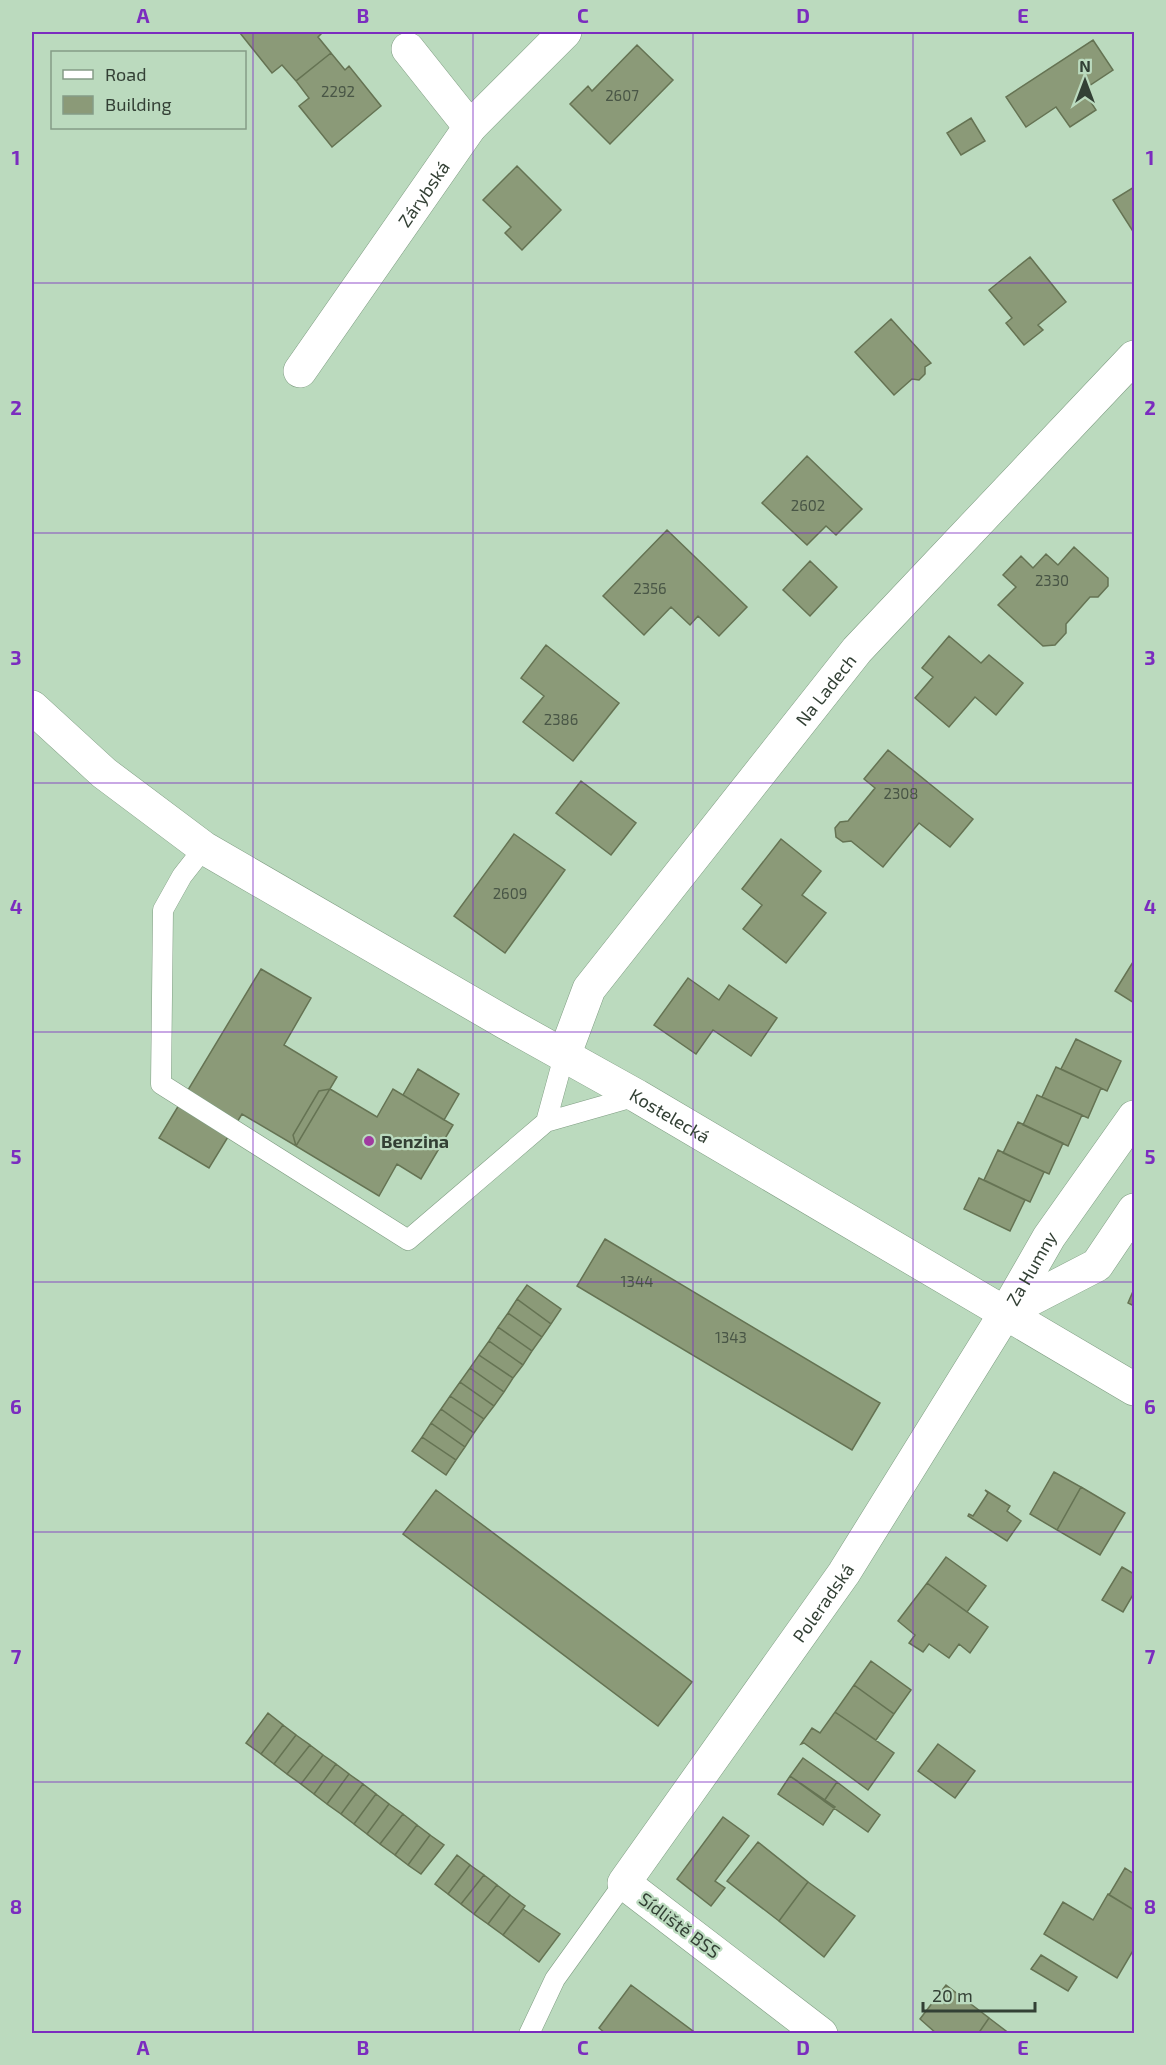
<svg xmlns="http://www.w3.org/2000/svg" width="1166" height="2065" viewBox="0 0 1166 2065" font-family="'Exo 2',sans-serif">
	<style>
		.building { fill: #8b9a78; stroke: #657353; stroke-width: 1.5 }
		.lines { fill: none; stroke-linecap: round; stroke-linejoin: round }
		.lane-casing { stroke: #7f9d82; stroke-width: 21 }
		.street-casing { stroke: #7f9d82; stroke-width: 34 }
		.secondary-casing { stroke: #7f9d82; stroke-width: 34 }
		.lane { stroke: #fff; stroke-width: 20 }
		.street { stroke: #fff; stroke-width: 33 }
		.secondary { stroke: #fff; stroke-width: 33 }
		.grid { fill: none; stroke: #7b2cbf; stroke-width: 1.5; stroke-opacity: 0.55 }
		.poi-dot { fill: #a03ba0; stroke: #bbdabe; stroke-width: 2 }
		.labels { text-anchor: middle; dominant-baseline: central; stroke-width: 4.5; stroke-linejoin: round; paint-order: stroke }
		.number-label { font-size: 15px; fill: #495646 }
		.street-label { font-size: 18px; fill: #334035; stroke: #bbdabe }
		.poi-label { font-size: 18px; font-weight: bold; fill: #334035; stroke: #bbdabe; text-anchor: start }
		.neatline { fill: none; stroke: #7b2cbf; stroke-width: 2 }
		.grid-label { font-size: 20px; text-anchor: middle; font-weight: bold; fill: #7b2cbf }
	</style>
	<rect width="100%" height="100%" fill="#bbdabe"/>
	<!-- building -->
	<path class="building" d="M242,32H321L322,33L318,37L331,53L296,81L282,65L272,73L240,33Z
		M1093,40L1113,70L1083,90L1096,110L1070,127L1056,107L1026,127L1006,97Z
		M637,45L673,80L610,144L570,104L588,86L592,91Z
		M331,53L345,70L349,66L381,106L332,147L299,106L309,98L296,81Z
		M971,118L985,141L961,155L947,133Z
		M517,166L561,210L522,250L505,233L511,227L483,200Z
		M1134,187V233L1113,200Z
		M1030,257L1066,302L1038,325L1043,330L1024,345L1006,323L1012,318L989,290Z
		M891,319L931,363L925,367V374L919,380L912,379L894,395L855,352Z
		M807,456L862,509L836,535L826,526L807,545L762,503Z
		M667,530L747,607L719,636L698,616L690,625L671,607L644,635L603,596Z
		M1074,547L1108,578V586L1098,597H1090L1066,624V633L1055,645L1043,646L998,605L1016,587L1003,575L1021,556L1033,568L1046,554L1058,565Z
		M810,561L837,587L810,616L783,590Z
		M949,636L981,663L989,655L1023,683L996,715L975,697L949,727L915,698L933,677L922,668Z
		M546,645L619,703L573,761L523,722L544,696L521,678Z
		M888,750L973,819L950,847L919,823L883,867L851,841L843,842L836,837L835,828L840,822L848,821L875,788L864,779Z
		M581,781L636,823L611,855L556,813Z
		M514,834L565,870L505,953L454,916Z
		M781,839L821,871L802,895L826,913L786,963L743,929L762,905L742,889Z
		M1133,962L1134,963V1003L1115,991Z
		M261,969L311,998L284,1045L337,1077L296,1146L242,1114L209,1168L159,1138Z
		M688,978L719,1000L729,985L777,1018L751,1056L713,1030L696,1054L654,1025Z
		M1076,1039L1121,1061L1107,1091L1061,1069Z
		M1056,1067L1101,1088L1088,1118L1042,1097Z
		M418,1069L459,1094L444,1120L403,1095Z
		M330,1089L377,1117L393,1089L453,1125L421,1179L397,1164L379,1196L296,1146L293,1135L319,1091Z
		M1037,1095L1082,1115L1068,1146L1023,1125Z
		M1018,1122L1063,1143L1049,1174L1003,1153Z
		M998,1150L1044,1172L1030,1202L984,1180Z
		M979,1178L1025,1200L1010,1231L964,1209Z
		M605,1239L880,1403L852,1450L577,1286Z
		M527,1285L561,1309L551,1324L517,1299Z
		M1134,1289V1306L1128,1303Z
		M517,1299L551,1324L542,1337L508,1313Z
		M508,1313L542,1337L532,1351L498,1327Z
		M498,1327L532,1351L523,1365L489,1341Z
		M489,1341L523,1365L513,1378L479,1355Z
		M479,1355L513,1378L504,1392L470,1368Z
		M470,1368L504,1392L494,1406L460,1382Z
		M460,1382L494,1406L484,1419L450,1396Z
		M450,1396L484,1419L474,1433L441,1409Z
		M441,1409L474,1433L465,1447L431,1423Z
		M431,1423L465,1447L456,1460L422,1437Z
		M422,1437L456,1460L446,1475L412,1451Z
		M1054,1472L1081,1487L1057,1530L1030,1514Z
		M1081,1487L1125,1513L1100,1555L1057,1530Z
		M436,1490L692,1682L658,1726L403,1534Z
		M985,1490L1010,1506L1007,1511L1021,1521L1007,1541L968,1516L969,1514L973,1516L988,1493Z
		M946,1557L986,1586L967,1612L927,1583Z
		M1122,1567L1134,1574V1593L1123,1612L1102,1600Z
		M927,1583L988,1627L970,1653L959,1644L949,1658L929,1644L923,1652L909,1643L915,1635L898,1621Z
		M871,1661L911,1690L894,1714L854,1685Z
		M854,1685L894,1714L876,1740L835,1712Z
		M835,1712L894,1753L868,1790L804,1743L801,1744L812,1728L820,1733Z
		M268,1713L283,1725L261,1754L246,1743Z
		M283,1725L296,1735L274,1764L261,1754Z
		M296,1735L310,1745L287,1774L274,1764Z
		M938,1744L975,1771L955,1798L918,1771Z
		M310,1745L323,1755L301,1784L287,1774Z
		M323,1755L336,1764L314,1794L301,1784Z
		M803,1758L837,1782L824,1801L790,1776Z
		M336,1764L349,1774L327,1804L314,1794Z
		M349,1774L363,1784L341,1814L327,1804Z
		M790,1776L835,1807L823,1825L778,1794Z
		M837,1782L880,1815L868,1832L824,1801Z
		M363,1784L376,1794L354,1824L341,1814Z
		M376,1794L389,1804L367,1834L354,1824Z
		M389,1804L403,1814L380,1844L367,1834Z
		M403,1814L417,1825L395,1855L380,1844Z
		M723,1817L749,1836L715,1881L725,1888L711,1906L677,1879Z
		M417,1825L430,1835L408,1865L395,1855Z
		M430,1835L444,1845L421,1874L408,1865Z
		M758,1842L808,1882L779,1921L727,1881Z
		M457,1855L470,1865L448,1894L435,1884Z
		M470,1865L484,1875L461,1904L448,1894Z
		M1125,1868L1134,1874V1910L1109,1895Z
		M484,1875L497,1885L474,1914L461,1904Z
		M808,1882L855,1916L824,1957L779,1921Z
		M497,1885L510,1895L488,1924L474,1914Z
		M1108,1894L1134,1910V1949L1117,1978L1044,1934L1063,1902L1093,1920Z
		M510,1895L525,1906L503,1935L488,1924Z
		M523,1909L560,1934L539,1962L503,1935Z
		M1041,1955L1077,1977L1068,1991L1031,1969Z
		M631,1985L697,2034H606L599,2028Z
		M946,1985L989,2018L978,2034H937L920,2019Z
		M989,2018L1010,2034H978Z"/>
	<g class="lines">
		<!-- lane casing -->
		<g class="lane-casing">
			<path id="lane" d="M204,848L182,876L163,910L161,1084L408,1240L546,1122L637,1096
				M546,1122L564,1056
				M529,2034L555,1979L624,1883"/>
		</g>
		<!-- street casing -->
		<g class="street-casing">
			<g id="street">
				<path d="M408,49L470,127"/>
				<path id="s1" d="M300,371L470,127L565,32"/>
				<path id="s2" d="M564,1056L589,989L857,650L1134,357"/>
				<path d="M1006,1312L1097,1265L1134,1210"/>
				<path id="s3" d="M821,2034L624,1883L844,1573L1006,1312L1049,1237L1134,1117"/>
			</g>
		</g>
		<!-- secondary casing -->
		<g class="secondary-casing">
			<g id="secondary">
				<path id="s4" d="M32,707L104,773L204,848L506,1023L637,1096L1134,1389"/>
			</g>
		</g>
		<!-- lane -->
		<use href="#lane" class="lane"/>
		<!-- street -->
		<use href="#street" class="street"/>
		<!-- secondary -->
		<use href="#secondary" class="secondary"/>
	</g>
	<!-- grid -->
	<path class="grid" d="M253,32V2034M473,32V2034M693,32V2034M913,32V2034M32,283H1134M32,533H1134M32,783H1134M32,1032H1134M32,1282H1134M32,1532H1134M32,1782H1134"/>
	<!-- markers -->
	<circle class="poi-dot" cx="369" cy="1141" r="6"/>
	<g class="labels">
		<!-- number labels -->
		<g class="number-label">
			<text x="338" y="91">2292</text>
			<text x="622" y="95">2607</text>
			<text x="808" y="505">2602</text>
			<text x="1052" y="580">2330</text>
			<text x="650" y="588">2356</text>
			<text x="561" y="719">2386</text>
			<text x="901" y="793">2308</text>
			<text x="510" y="893">2609</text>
			<text x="637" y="1281">1344</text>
			<text x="731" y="1337">1343</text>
		</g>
		<!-- street labels -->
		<g class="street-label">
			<text stroke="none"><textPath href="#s1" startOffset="216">Zárybská</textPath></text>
			<text stroke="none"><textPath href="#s2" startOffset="453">Na Ladech</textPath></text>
			<text stroke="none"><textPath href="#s4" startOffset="760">Kostelecká</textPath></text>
			<text stroke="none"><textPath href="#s3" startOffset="986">Za Humny</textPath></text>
			<text stroke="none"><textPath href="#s3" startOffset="592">Poleradská</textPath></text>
			<text transform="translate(680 1925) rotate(37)">Sídliště BSS</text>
		</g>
		<!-- poi labels -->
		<g class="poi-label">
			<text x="381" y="1141">Benzina</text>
		</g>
	</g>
	<!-- border -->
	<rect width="1166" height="2065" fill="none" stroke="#bbdabe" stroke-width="66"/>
	<!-- legend -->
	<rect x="51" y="51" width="195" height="78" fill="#bbdabe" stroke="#859c87" stroke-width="1.5"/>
	<rect x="63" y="70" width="30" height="9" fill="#ffffff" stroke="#859c87" stroke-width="1.5"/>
	<text x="105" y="81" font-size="18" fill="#334035">Road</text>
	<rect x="63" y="96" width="30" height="18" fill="#8b9a78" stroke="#859c87" stroke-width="1.5"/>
	<text x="105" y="111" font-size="18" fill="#334035">Building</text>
	<!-- north arrow -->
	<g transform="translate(1085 81)" stroke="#bbdabe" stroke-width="4.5" paint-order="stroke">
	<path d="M0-4.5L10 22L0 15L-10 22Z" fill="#334035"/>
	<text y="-9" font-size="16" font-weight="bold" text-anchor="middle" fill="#334035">N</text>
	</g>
	<!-- scale -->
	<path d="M923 2002v9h112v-9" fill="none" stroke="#334035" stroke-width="3"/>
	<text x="932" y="2002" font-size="18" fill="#334035" stroke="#bbdabe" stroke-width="4.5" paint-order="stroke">20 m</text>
	<rect x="33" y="33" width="1100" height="1999" class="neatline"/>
	<g class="grid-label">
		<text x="143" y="23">A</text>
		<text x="363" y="23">B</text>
		<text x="583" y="23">C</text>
		<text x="803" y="23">D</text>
		<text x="1023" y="23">E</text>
		<text x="16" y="165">1</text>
		<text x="1150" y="165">1</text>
		<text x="16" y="415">2</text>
		<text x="1150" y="415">2</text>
		<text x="16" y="665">3</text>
		<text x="1150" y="665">3</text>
		<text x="16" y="914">4</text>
		<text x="1150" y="914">4</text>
		<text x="16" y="1164">5</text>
		<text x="1150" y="1164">5</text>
		<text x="16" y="1414">6</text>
		<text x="1150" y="1414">6</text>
		<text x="16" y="1664">7</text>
		<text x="1150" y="1664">7</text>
		<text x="16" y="1914">8</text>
		<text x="1150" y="1914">8</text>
		<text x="143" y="2055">A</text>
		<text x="363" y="2055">B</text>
		<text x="583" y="2055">C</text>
		<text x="803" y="2055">D</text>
		<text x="1023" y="2055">E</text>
	</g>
</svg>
